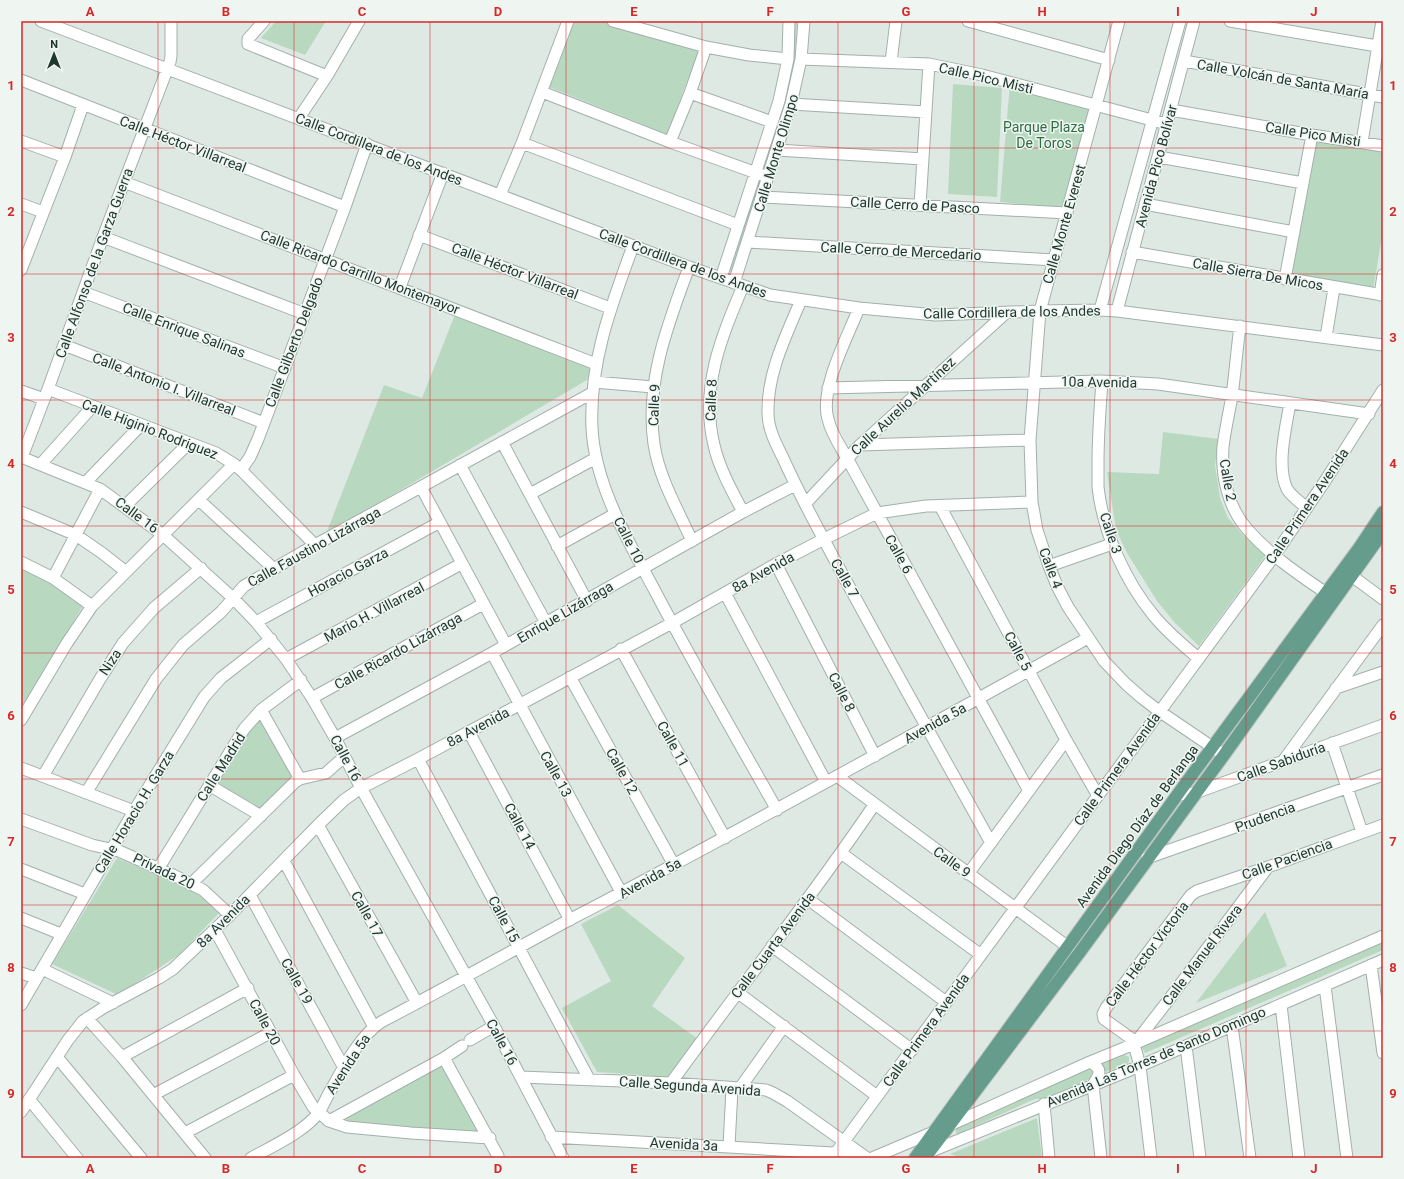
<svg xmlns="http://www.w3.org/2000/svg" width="1404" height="1179" viewBox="0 0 1404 1179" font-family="Roboto,sans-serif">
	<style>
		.green { fill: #b8d9c0 }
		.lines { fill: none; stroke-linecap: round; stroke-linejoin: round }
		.minor-casing { stroke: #a2b0ab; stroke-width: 13 }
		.major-casing { stroke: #bcc3c1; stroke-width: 14 }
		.minor { stroke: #fff; stroke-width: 11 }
		.major { stroke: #659c8c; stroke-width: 12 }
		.grid { fill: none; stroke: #d62828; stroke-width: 1; stroke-opacity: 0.55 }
		.labels { text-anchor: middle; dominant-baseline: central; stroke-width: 3; stroke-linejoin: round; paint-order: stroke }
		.street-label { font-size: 14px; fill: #213831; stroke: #eff6f2 }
		.park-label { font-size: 14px; fill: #2e6c44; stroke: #eff6f2 }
		.neatline { fill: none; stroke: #d62828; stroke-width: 1.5 }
		.grid-label { font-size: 13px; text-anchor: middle; font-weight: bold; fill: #d62828 }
	</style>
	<rect width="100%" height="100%" fill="#dee9e4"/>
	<!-- green -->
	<path class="green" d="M276,21H326L305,55L261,38Z
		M571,21H601L700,47L667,134L549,87Z
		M791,21H797L794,77L765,168H760Z
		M1010,83L1093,106L1065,208L1000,202Z
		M953,84L1002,88L997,197L948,194Z
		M1314,139L1383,152V231L1373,290L1292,275Z
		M757,177L763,178L733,273L728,270Z
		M456,312L591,365L587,380L326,534L384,385L422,398Z
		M1163,432L1219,439L1215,465L1220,498L1228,518L1244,536L1266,555L1199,646L1175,623L1157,601L1127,553L1116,530L1107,472L1159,474Z
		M21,566L51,581L84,604L21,709Z
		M260,717L294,775L261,809L216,783L244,734Z
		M117,858L192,889L219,913L180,954L118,995L52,964Z
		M618,905L685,958L652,1006L698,1039L669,1077L597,1072L562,1008L611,981L581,924Z
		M1265,912L1287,966L1196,1003Z
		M1383,942V950L1145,1053L1141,1046Z
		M1125,1055L1129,1057V1061L1127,1065L1105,1072L1103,1064L1101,1063Z
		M442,1063L480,1133L338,1122Z
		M1087,1069L1094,1070L1095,1071L1092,1078L1046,1099H1035L957,1134L955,1129L981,1116Z
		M1037,1118L1042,1158H963L950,1154Z"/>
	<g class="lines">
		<!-- minor casing -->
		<g class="minor-casing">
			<path id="minor" d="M41,21L689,267L770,295L859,308L936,315L1040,311L1100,310L1117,311L1383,345
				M264,21L248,39V44L327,76
				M613,21L706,47L749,55L788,59
				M968,21L1109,60
				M1119,21L1040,311L1030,440L1032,502L1037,530L1049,566L1058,588L1068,607L1104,661L1126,684L1142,698L1159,711L1224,755
				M1230,21L1383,47
				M801,59L929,64L982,75L1167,124
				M1184,61L1383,97
				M891,62L896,21
				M21,80L345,207
				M542,92L670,142L762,175
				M690,93L772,122
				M791,104L926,112
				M1171,110L1312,135L1383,146
				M299,118L327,76L359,21
				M21,141L65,157
				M670,142L690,93L706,47
				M1362,142L1382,21
				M522,143L738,225
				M777,150L923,159
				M1159,157L1303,183
				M124,182L596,364
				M500,195L522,143L568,21
				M763,197L1067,213
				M21,204L43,212
				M1145,204L1294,232
				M920,205L929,64
				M419,235L610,308
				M103,237L305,314
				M748,242L1054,260
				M633,246C611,306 589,363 592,428C595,486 628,540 655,591C694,665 736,737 777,810
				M1132,252L1383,295
				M689,267C668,324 645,382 654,444C659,478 678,510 692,541
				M21,270L65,157L83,105
				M721,278L779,101L788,59L789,21
				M1285,279L1312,135
				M734,283L791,104L801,59L804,21
				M400,287L443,173
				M83,292L285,368
				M1380,295L1383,275
				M801,300C786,336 767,373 768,413C768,429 776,444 783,458C793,480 803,500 814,521C871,629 932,736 991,843
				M859,308C848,336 819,390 828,419C831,433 840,446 847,458L1029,791
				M1100,310L1180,21
				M1117,311L1194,21
				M1240,326C1237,349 1235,373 1232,396C1229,413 1225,430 1223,447C1221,476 1228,508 1248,530C1270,555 1298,574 1326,593
				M1326,337L1334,288
				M64,345L264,423
				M1102,381C1100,408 1098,435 1098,463C1098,470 1098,479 1098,487C1103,532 1125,581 1154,616C1167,632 1183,645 1198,658
				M594,382L653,387
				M828,388L1102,381L1158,384L1369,414
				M48,389L216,453L234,464L241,470L315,545
				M21,391L44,399
				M1290,403C1286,427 1276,466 1287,489C1292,497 1300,502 1307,508
				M502,442L587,601
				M860,445L1030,440
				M21,457L100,489L163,535L233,598L256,622L286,659L312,698L335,738L361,788L494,1026L563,1158
				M22,457L48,389L103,237L170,62L171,56V21
				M41,464L92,407
				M460,465L546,623
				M241,470L250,457L258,439L345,207L367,144
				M86,482L141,425
				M421,487L506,645
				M530,494L596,458
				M199,500L273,568
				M805,504L860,445L1006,313
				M125,506L189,443
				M940,506L1066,740L1098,796
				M21,512L76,535L102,553L125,571
				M743,512C732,491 719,468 714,445C700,388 721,338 743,286
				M557,546L615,514
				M21,562L53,578L92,606
				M776,564L875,756
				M1049,566L1112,544
				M1352,576L1383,599
				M53,578L100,489
				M725,593L826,782
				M256,622L440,522
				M621,649L725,838
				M492,653L622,894
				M286,659L461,564
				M570,677L674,865
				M1336,688L1383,672
				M312,698L483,604
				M261,710L300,779
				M21,720L67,643L92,606L234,464
				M469,732L570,920
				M335,738L492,653L743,512L795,485
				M1332,743L1362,832
				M418,759L589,1079
				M1283,761L1383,625
				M21,768L134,811
				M43,776L100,679L123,643L154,608L201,568
				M837,776L1068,947
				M209,785L261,816
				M86,793L156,679L183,645L221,612L244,586L315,545L592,393
				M1178,795L1195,793L1383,725
				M21,819L92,845L119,851L173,875L203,890L230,915
				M318,825L417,1003
				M841,853L981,955
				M1147,858L1383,775
				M284,861L374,1027
				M21,869L85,894
				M158,869L244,729L261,710L301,680
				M968,874L1066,740
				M192,883L295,782L300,779L326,773L344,757
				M250,895L344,1068
				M808,899L946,1002
				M21,918L61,934
				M215,930L294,1075L313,1107L329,1121L347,1127L411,1133L490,1138
				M772,946L912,1050
				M1371,965L1383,1053
				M42,969L113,1003
				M21,973L36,978
				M1325,986L1347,1158
				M737,992L877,1096
				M21,1005L134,811L204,697L221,678L271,639
				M1281,1005L1299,1158
				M87,1018L122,1057L205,1158
				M1232,1026L1250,1158
				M470,1040L494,1026
				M1136,1042L1170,998L1268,867
				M1186,1046L1200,1158
				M57,1057L141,1158
				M122,1057L248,988
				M444,1058L498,1156
				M1090,1062C1103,1069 1100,1074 1093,1085L1101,1158
				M521,1077L671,1083L766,1090L773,1093L787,1101L867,1158
				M671,1083C738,990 810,900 874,805
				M740,1088L784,1026
				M153,1095L270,1033
				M29,1099L77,1158
				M1044,1104L1049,1158
				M21,1112L68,1040L83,1021L103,1008L159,978L173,969L230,915L318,825L344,800L361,788L418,759L672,623L776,564L824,539L877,513L926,506L1032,502
				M329,1121L444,1058L462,1046
				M185,1133L294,1075
				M551,1137L833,1153L837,1151L1274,556L1325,481L1383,390
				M729,1146L732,1089
				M839,1149L851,1158
				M927,1153L1140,1066L1383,960
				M251,1158C271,1147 306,1131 319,1112C324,1104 327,1096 332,1088C344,1066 360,1036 381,1022C444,989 506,954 569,920C744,829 915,733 1088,638
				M872,1158L950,1125L1090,1062L1134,1044L1383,936
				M1151,1158L1140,1066L1134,1044L1136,1042L1104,1019L1103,1014L1106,1008L1191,895L1197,891L1268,867L1383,825"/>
		</g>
		<!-- major casing -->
		<g class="major-casing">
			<path id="major" d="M915,1158L1183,787L1359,548L1383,512
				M925,1158L1080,952L1224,755L1383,532"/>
		</g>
		<!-- minor -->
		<use href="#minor" class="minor"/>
		<!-- major -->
		<use href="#major" class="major"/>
	</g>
	<!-- grid -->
	<path class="grid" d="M158,21V1158M294,21V1158M430,21V1158M566,21V1158M702,21V1158M838,21V1158M974,21V1158M1110,21V1158M1246,21V1158M21,148H1383M21,274H1383M21,400H1383M21,526H1383M21,653H1383M21,779H1383M21,905H1383M21,1031H1383"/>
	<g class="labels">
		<!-- street labels -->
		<g class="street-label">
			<text transform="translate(986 78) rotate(13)">Calle Pico Misti</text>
			<text transform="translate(1283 79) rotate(10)">Calle Volcán de Santa María</text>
			<text transform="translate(1313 134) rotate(9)">Calle Pico Misti</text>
			<text transform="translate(183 144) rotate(21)">Calle Héctor Villarreal</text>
			<text transform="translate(379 149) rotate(21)">Calle Cordillera de los Andes</text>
			<text transform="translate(776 153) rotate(-73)">Calle Monte Olimpo</text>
			<text transform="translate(1156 166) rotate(-75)">Avenida Pico Bolívar</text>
			<text transform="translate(915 205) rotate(3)">Calle Cerro de Pasco</text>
			<text transform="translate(1064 224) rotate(-74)">Calle Monte Everest</text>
			<text transform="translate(901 251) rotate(3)">Calle Cerro de Mercedario</text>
			<text transform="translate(94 263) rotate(-70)">Calle Alfonso de la Garza Guerra</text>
			<text transform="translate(683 263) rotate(20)">Calle Cordillera de los Andes</text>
			<text transform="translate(515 271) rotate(21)">Calle Héctor Villarreal</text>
			<text transform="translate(360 272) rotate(21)">Calle Ricardo Carrillo Montemayor</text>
			<text transform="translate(1258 274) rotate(10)">Calle Sierra De Micos</text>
			<text transform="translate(1012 312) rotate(-1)">Calle Cordillera de los Andes</text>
			<text transform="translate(184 330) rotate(21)">Calle Enrique Salinas</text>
			<text transform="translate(294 342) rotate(-69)">Calle Gilberto Delgado</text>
			<text transform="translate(1099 382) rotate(1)">10a Avenida</text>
			<text transform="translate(164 384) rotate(21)">Calle Antonio I. Villarreal</text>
			<text transform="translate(711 400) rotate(-88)">Calle 8</text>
			<text transform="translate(654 405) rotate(-88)">Calle 9</text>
			<text transform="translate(903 406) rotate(-43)">Calle Aurelio Martínez</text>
			<text transform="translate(150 429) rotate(21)">Calle Higinio Rodriguez</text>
			<text transform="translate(1228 480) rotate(80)">Calle 2</text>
			<text transform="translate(1307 506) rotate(-56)">Calle Primera Avenida</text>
			<text transform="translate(137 515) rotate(37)">Calle 16</text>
			<text transform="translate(1111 533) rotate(71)">Calle 3</text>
			<text transform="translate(629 540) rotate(63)">Calle 10</text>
			<text transform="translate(314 547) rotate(-29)">Calle Faustino Lizárraga</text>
			<text transform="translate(899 554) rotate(61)">Calle 6</text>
			<text transform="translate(1051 568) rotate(69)">Calle 4</text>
			<text transform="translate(348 572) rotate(-28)">Horacio Garza</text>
			<text transform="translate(763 572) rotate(-29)">8a Avenida</text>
			<text transform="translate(845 578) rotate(61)">Calle 7</text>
			<text transform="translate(374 612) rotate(-28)">Mario H. Villarreal</text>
			<text transform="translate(565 612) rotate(-30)">Enrique Lizárraga</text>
			<text transform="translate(398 651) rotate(-29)">Calle Ricardo Lizárraga</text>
			<text transform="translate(1018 651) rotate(62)">Calle 5</text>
			<text transform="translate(110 662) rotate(-57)">Niza</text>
			<text transform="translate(842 692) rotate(63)">Calle 8</text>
			<text transform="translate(935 723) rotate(-29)">Avenida 5a</text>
			<text transform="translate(478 727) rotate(-28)">8a Avenida</text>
			<text transform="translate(673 744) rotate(61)">Calle 11</text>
			<text transform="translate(346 758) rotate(62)">Calle 16</text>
			<text transform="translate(1281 762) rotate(-20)">Calle Sabiduría</text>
			<text transform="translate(221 767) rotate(-58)">Calle Madrid</text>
			<text transform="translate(1117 769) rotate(-54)">Calle Primera Avenida</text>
			<text transform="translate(622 771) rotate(61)">Calle 12</text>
			<text transform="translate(556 774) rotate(61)">Calle 13</text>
			<text transform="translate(134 812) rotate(-59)">Calle Horacio H. Garza</text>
			<text transform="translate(1265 817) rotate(-20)">Prudencia</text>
			<text transform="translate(520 826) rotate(62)">Calle 14</text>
			<text transform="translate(1137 826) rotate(-54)">Avenida Diego Díaz de Berlanga</text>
			<text transform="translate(1287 859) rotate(-20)">Calle Paciencia</text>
			<text transform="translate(952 862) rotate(36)">Calle 9</text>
			<text transform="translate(164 871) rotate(25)">Privada 20</text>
			<text transform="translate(650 878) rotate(-29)">Avenida 5a</text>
			<text transform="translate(367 914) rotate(61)">Calle 17</text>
			<text transform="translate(504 919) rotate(62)">Calle 15</text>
			<text transform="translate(223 921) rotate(-45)">8a Avenida</text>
			<text transform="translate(773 945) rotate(-53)">Calle Cuarta Avenida</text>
			<text transform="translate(1147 954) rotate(-53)">Calle Héctor Victoria</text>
			<text transform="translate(1202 955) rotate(-53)">Calle Manuel Rivera</text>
			<text transform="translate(297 981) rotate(61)">Calle 19</text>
			<text transform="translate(265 1022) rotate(62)">Calle 20</text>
			<text transform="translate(926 1030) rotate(-54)">Calle Primera Avenida</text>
			<text transform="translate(502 1042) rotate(62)">Calle 16</text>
			<text transform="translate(1156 1057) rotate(-23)">Avenida Las Torres de Santo Domingo</text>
			<text transform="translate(348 1064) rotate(-57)">Avenida 5a</text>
			<text transform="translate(690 1086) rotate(4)">Calle Segunda Avenida</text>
			<text transform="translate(684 1144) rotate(3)">Avenida 3a</text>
		</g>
		<!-- park labels -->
		<g class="park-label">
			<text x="1044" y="127">Parque Plaza<tspan x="1044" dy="16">De Toros</tspan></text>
		</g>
	</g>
	<!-- border -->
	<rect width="1404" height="1179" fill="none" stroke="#eff6f2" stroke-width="44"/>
	<!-- north arrow -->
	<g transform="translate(54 54)" stroke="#eff6f2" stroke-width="3" paint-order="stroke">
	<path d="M0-3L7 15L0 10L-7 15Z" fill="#213831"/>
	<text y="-6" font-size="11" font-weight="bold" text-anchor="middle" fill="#213831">N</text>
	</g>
	<rect x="22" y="22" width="1360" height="1135" class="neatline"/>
	<g class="grid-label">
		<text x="90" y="16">A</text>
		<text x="226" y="16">B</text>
		<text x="362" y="16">C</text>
		<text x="498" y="16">D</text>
		<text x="634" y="16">E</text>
		<text x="770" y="16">F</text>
		<text x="906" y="16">G</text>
		<text x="1042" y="16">H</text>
		<text x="1178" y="16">I</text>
		<text x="1314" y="16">J</text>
		<text x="11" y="90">1</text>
		<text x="1393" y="90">1</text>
		<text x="11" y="216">2</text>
		<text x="1393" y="216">2</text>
		<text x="11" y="342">3</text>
		<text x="1393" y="342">3</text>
		<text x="11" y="468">4</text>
		<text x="1393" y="468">4</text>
		<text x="11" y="594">5</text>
		<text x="1393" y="594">5</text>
		<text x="11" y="720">6</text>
		<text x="1393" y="720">6</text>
		<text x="11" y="846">7</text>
		<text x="1393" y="846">7</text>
		<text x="11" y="972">8</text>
		<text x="1393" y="972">8</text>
		<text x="11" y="1098">9</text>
		<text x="1393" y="1098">9</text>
		<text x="90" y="1173">A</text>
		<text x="226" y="1173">B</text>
		<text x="362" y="1173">C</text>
		<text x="498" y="1173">D</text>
		<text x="634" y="1173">E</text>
		<text x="770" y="1173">F</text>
		<text x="906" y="1173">G</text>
		<text x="1042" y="1173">H</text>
		<text x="1178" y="1173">I</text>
		<text x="1314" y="1173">J</text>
	</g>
</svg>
